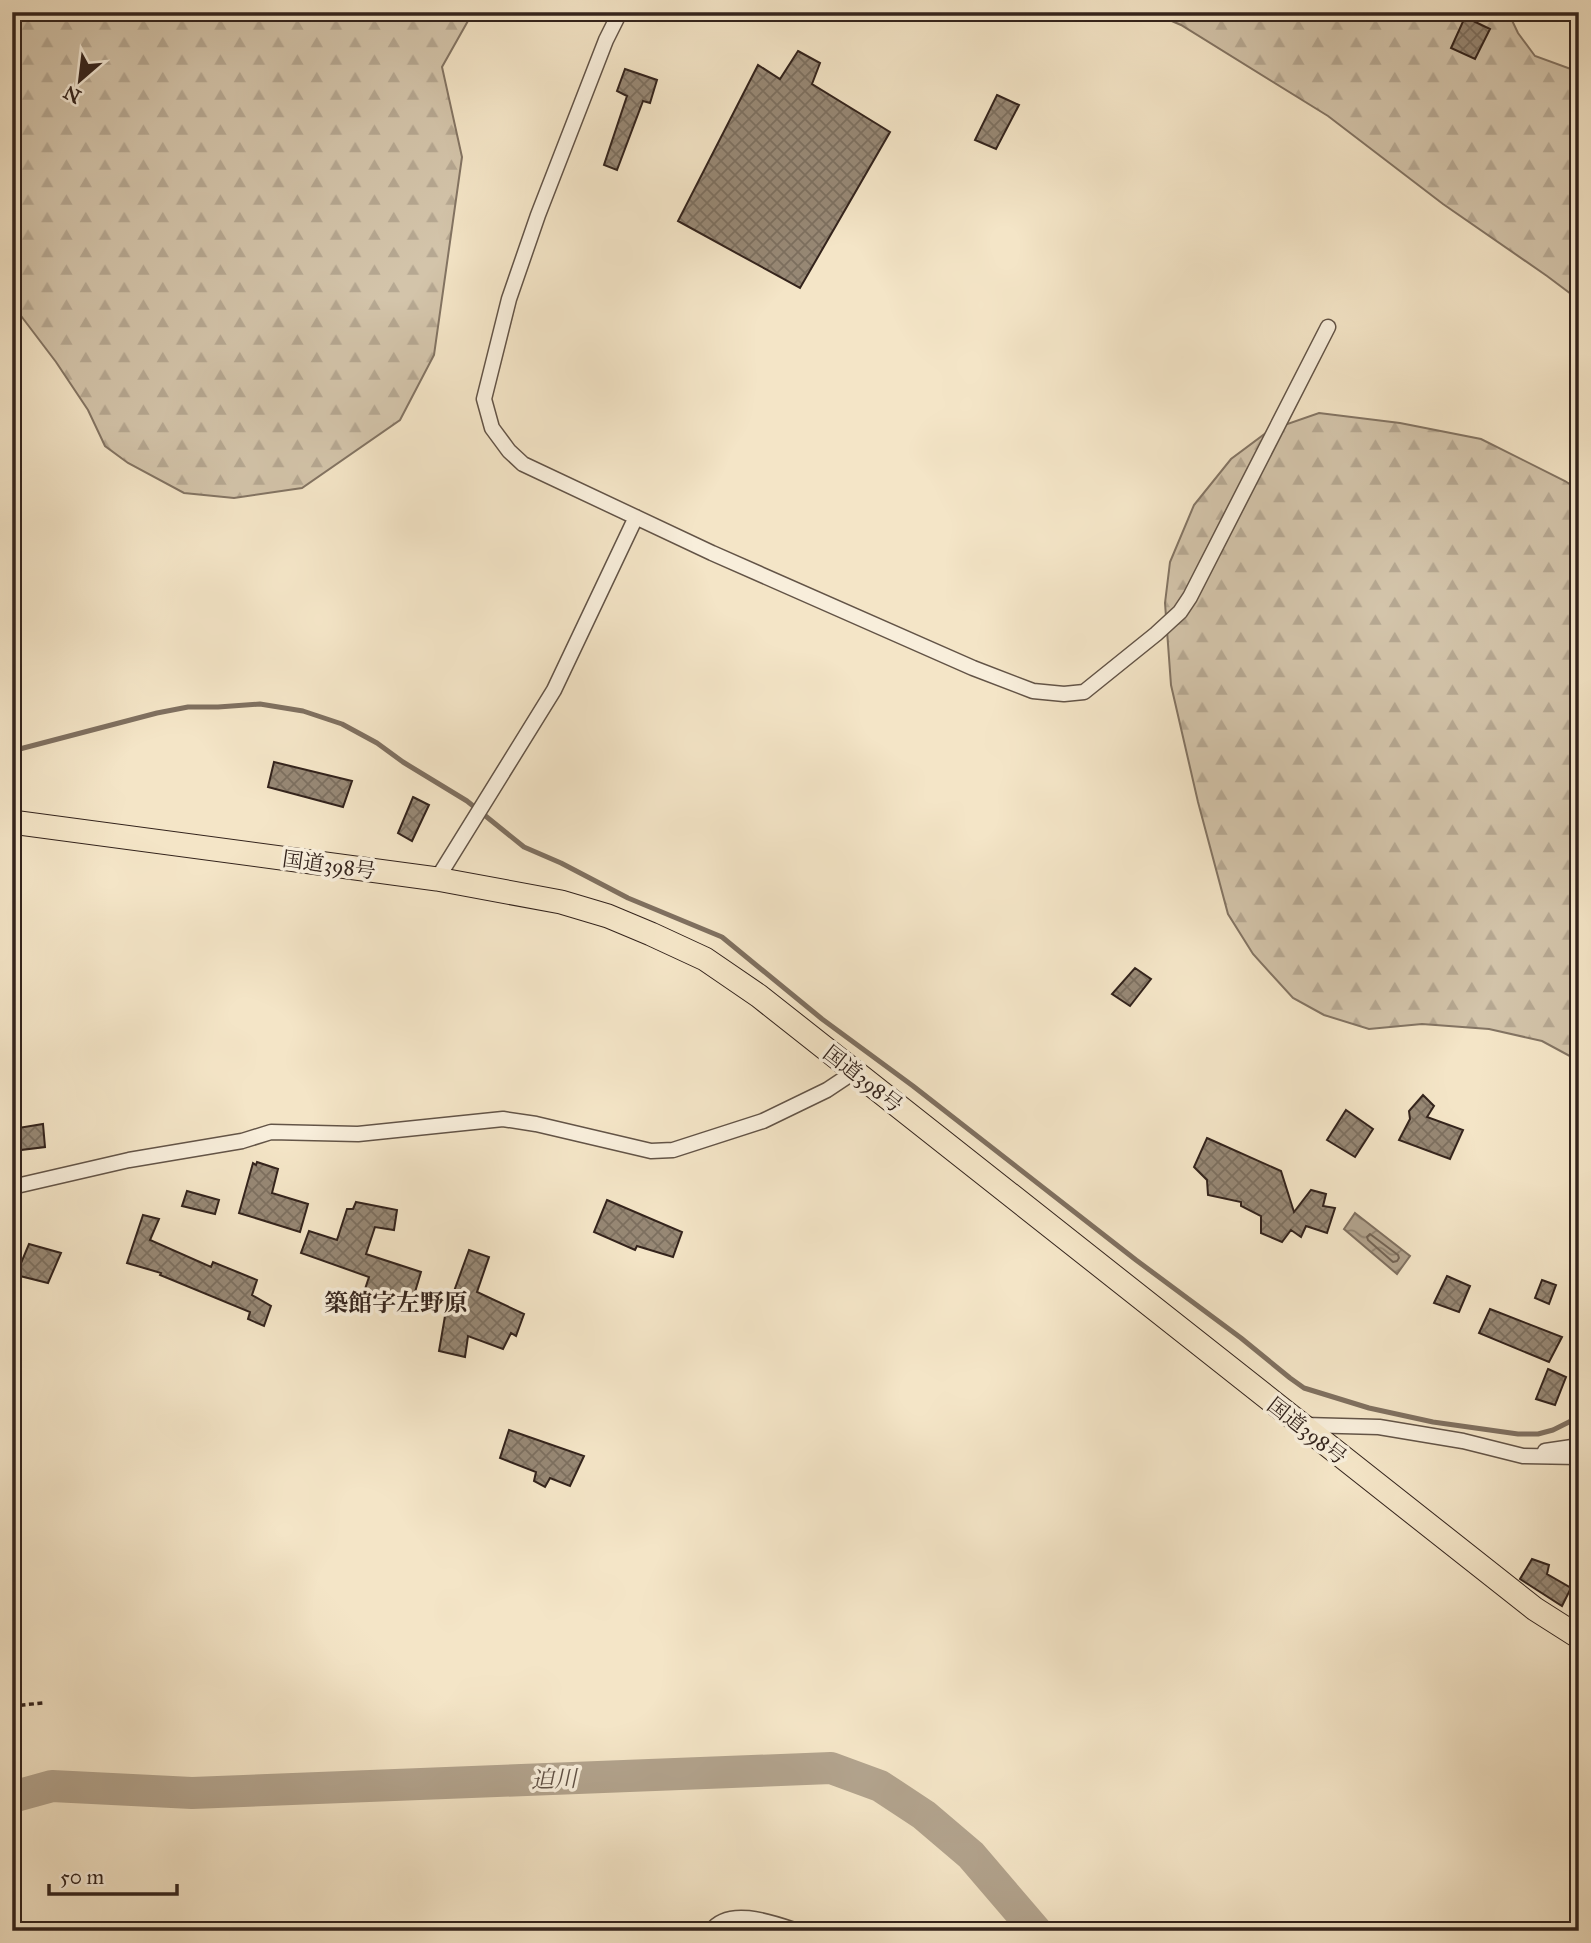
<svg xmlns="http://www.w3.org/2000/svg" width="1591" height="1943" viewBox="0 0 1591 1943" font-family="'IM FELL Great Primer','Noto Serif JP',serif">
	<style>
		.forest { fill: url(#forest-firs); stroke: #837463; stroke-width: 2 }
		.water { fill: url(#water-waves); stroke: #7f7060; stroke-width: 2 }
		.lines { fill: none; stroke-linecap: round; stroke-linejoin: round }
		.shore { stroke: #726354; stroke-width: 2 }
		.stream { stroke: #7f7060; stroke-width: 5 }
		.river { stroke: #b2a38d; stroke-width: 32 }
		.building { fill: url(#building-cross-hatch); stroke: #33231c; stroke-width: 2 }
		.minor-casing { stroke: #635447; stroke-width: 17 }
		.trunk-casing { stroke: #33231c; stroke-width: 25 }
		.path { stroke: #33231c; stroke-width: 3.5; stroke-dasharray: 5 3.5; stroke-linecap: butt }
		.minor { stroke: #f8eedb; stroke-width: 14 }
		.trunk { stroke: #f4e5c7; stroke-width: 23 }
		.labels { text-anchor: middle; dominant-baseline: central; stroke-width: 7; stroke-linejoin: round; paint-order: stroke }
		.street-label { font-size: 21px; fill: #33231c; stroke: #f8eedb }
		.water-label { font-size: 23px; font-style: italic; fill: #5f5044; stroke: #f8eedb }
		.quarter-label { font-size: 24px; font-weight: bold; fill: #33231c; stroke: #f8eedb }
	</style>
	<defs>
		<pattern id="forest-firs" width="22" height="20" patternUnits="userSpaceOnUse" patternTransform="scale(1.75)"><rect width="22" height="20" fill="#d3c4aa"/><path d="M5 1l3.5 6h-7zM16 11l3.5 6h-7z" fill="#b6a892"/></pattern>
		<pattern id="water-waves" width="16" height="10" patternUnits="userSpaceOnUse" patternTransform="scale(1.75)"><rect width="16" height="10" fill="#b2a38d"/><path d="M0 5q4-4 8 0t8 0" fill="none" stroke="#918472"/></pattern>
		<pattern id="building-cross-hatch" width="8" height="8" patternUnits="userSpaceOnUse" patternTransform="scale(1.75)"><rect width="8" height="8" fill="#978875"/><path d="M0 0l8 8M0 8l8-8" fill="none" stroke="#7c6f5f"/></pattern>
	</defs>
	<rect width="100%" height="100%" fill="#f4e5c7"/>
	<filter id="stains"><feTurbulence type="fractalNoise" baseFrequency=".00286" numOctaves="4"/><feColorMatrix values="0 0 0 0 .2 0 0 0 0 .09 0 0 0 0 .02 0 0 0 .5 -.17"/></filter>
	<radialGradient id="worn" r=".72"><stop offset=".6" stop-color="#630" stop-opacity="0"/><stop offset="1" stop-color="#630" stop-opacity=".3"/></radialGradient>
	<!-- forest -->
	<path class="forest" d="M12,12H473L442,67L462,157L434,355L400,420L302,488L234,498L184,493L128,463L105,446L88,410L56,362L12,304Z
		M1151,12H1508L1518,33L1535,56L1579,72V300L1547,276L1443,204L1328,116L1181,25Z
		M1319,413L1400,423L1481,439L1565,481L1579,490V1061L1542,1041L1489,1029L1422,1024L1369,1029L1324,1015L1293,998L1253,954L1228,914L1198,802L1171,685L1165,603L1170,562L1194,505L1231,459L1270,430Z"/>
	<!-- water -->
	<path class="water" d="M1355,1213L1410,1256L1397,1274L1344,1229Z"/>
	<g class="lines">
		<!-- shore -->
		<path class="shore" d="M1370,1234L1398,1255L1399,1258L1397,1261L1393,1262L1368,1240L1367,1237Z"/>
		<!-- stream -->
		<path class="stream" d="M12,751L157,713L188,707H218L260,704L303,711L342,724L377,743L403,762L467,801L524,847L561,863L628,898L722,937L822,1019L913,1086L1136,1260L1241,1338L1290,1378L1304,1388L1369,1408L1433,1422L1518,1434H1538L1553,1430L1579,1417"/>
		<!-- river -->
		<path class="river" d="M12,1797L52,1786L192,1793L831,1768L880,1786L924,1815L971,1855L1036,1931"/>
	</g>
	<!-- building -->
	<path class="building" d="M1465,17L1490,29L1475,59L1451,48Z
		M798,51L820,63L812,84L890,132L800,288L678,221L758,65L780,79Z
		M625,69L657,80L650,103L643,101L617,170L604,165L627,96L617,91Z
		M997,95L1019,105L996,149L975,140Z
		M274,762L352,781L343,807L268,787Z
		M413,797L429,805L412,841L398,833Z
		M1135,968L1151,979L1130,1006L1112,994Z
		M1423,1095L1434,1106L1427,1117L1463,1130L1450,1159L1399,1140L1410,1119L1409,1111Z
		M1346,1110L1373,1129L1355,1157L1327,1140Z
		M43,1124L45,1147L12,1151V1129Z
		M1207,1138L1281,1171L1294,1212L1311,1190L1326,1194L1323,1206L1335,1208L1327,1233L1306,1226L1301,1237L1291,1230L1282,1242L1261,1233V1216L1241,1206V1202L1208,1195L1207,1180L1194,1167Z
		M257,1162L278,1169L272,1193L308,1204L300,1232L239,1213L253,1163L256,1165Z
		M187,1191L219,1200L215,1214L182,1206Z
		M607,1200L682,1232L673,1257L637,1246L635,1250L594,1232Z
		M356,1202L397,1210L394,1230L375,1227L366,1254L421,1272L412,1302L365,1289L369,1277L301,1253L309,1231L337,1240L347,1209H353Z
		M143,1215L159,1219L150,1240L211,1267L213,1262L257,1280L252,1295L271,1306L264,1326L248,1319L250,1312L160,1275L161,1273L127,1263Z
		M29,1244L61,1253L48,1283L16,1275Z
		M469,1250L489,1257L477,1292L524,1314L516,1336L511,1333L503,1349L468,1336L465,1357L439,1351L445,1316Z
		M1447,1276L1470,1286L1459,1312L1434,1303Z
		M1542,1280L1556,1285L1549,1304L1535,1298Z
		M1490,1309L1562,1337L1549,1362L1479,1333Z
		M1548,1369L1566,1377L1555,1405L1536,1399Z
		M509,1430L584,1456L570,1486L550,1478L545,1487L534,1481L536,1472L500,1458Z
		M1532,1559L1549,1565L1547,1574L1571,1588L1562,1606L1520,1579Z"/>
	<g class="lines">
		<!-- minor casing -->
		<g class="minor-casing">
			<path id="minor" d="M620,12L606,40L538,215L509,299L484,399L492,428L509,451L523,464L712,553L973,668L1033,691L1064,694L1084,692L1156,634L1180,612L1190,597L1328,327
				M437,879L554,690L636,517
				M12,1187L129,1160L242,1141L271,1132L358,1134L503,1119L536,1124L651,1151L673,1150L763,1121L827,1090L854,1072
				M1305,1425L1379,1427L1463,1441L1523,1456L1579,1457
				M1545,1451L1579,1446
				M711,1931C729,1906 773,1923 797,1931"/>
		</g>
		<!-- trunk casing -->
		<g class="trunk-casing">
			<path id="trunk" d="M12,822L437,879L561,902L608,916L651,934L705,959L759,996L1535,1609L1579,1637"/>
		</g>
		<!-- path -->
		<path class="path" d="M12,1706L43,1703"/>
		<!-- minor -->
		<use href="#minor" class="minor"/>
		<!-- trunk -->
		<use href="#trunk" class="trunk"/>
	</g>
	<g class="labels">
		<!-- street labels -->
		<g class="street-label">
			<text transform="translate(329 865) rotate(8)">国道398号</text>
			<text transform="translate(863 1079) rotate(38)">国道398号</text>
			<text transform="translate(1307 1431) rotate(38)">国道398号</text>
		</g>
		<!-- water labels -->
		<g class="water-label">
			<text transform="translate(554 1779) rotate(-2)">迫川</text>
		</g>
		<!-- quarter labels -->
		<g class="quarter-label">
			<text x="396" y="1303">築館字左野原</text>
		</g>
	</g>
	<!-- margin -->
	<rect width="1591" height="1943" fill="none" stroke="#f4e5c7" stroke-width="42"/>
	<rect x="14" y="14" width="1563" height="1915" fill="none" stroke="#33231c" stroke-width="3.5"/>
	<rect x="21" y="21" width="1549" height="1901" fill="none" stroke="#33231c" stroke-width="2"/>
	<!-- north arrow -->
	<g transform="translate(80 80) rotate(208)" stroke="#f8eedb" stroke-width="5" paint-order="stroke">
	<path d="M0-5L12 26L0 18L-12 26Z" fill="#33231c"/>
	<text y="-10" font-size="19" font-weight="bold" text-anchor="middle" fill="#33231c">N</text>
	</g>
	<!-- scale -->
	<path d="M49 1884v10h128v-10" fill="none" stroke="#33231c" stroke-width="3.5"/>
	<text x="60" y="1884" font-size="21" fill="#33231c" stroke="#f8eedb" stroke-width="5" paint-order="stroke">50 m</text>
	<rect width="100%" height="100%" filter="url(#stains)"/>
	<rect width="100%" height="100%" fill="url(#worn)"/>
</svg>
